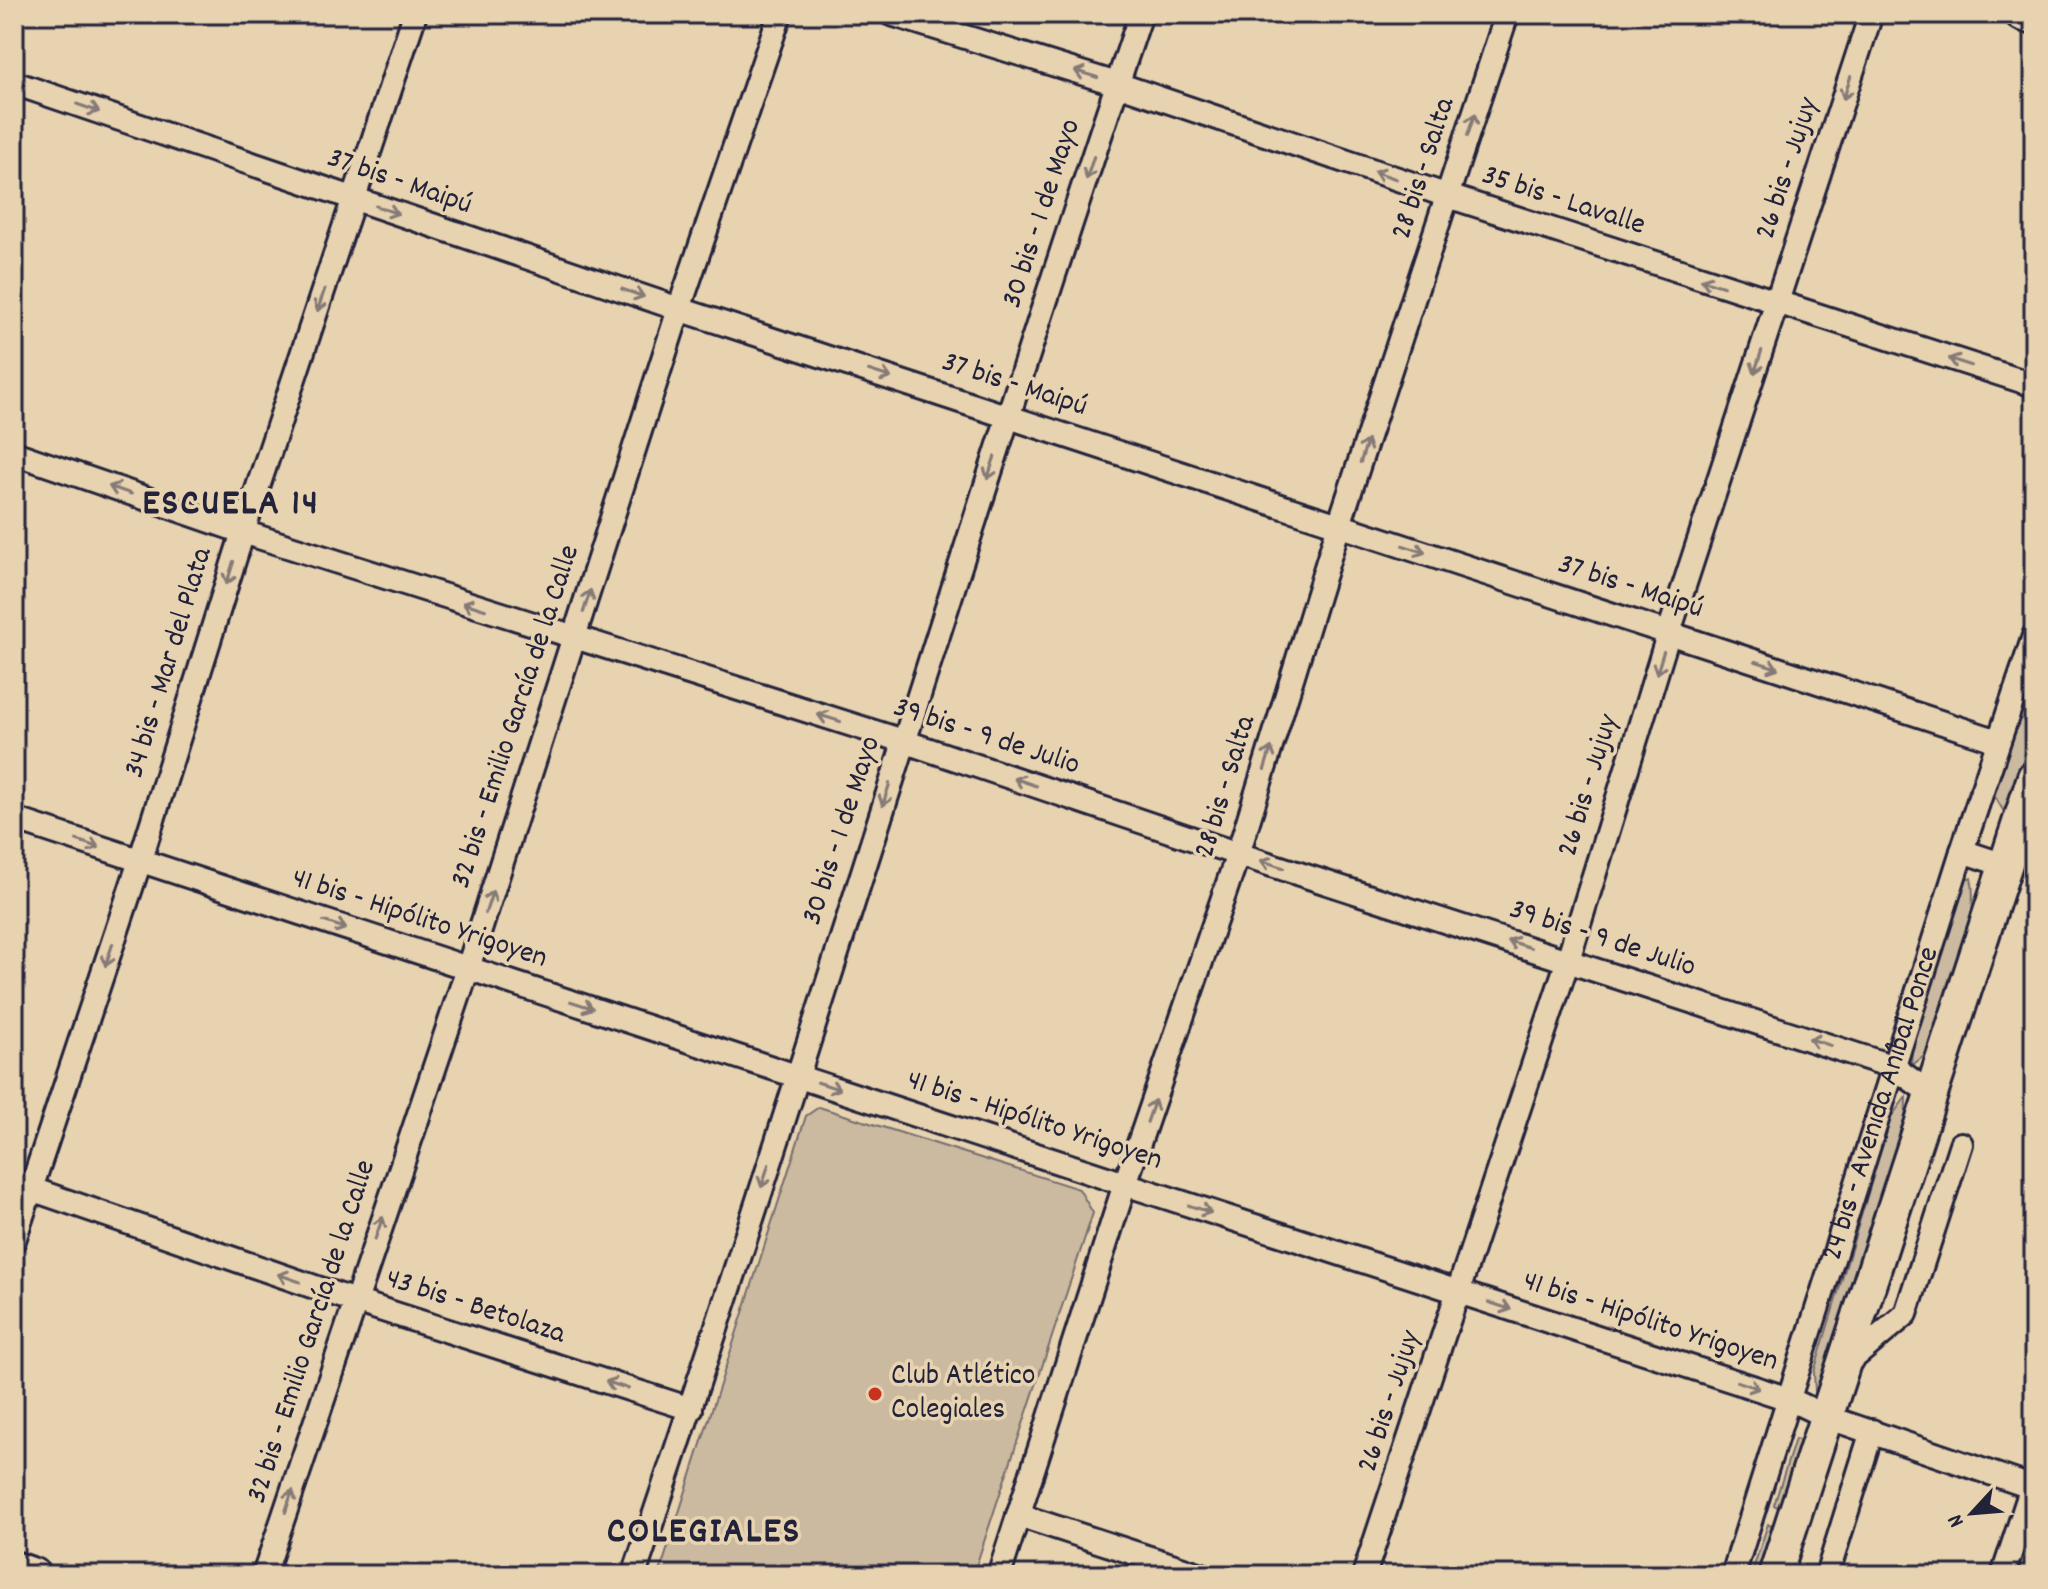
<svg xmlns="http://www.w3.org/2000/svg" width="2048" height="1589" viewBox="0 0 2048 1589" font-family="Dekko,sans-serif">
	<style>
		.green { fill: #cbbaa0; stroke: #766e6e; stroke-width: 2 }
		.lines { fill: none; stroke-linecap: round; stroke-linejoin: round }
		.street-casing { stroke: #22223b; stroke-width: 28 }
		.secondary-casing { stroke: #22223b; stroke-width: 38 }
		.street { stroke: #e8d3b1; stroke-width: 22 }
		.secondary { stroke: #e8d3b1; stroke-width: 32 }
		.oneway { stroke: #857a76 }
		.poi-dot { fill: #c8321e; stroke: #e8d3b1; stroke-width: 3 }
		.labels { text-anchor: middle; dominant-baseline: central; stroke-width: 7; stroke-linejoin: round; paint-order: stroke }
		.street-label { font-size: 30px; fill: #22223b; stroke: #e8d3b1 }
		.poi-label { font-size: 30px; fill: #22223b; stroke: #e8d3b1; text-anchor: start }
		.district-label { font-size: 38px; font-weight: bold; letter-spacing: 2px; fill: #22223b; stroke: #e8d3b1 }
	</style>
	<rect width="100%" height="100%" fill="#e8d3b1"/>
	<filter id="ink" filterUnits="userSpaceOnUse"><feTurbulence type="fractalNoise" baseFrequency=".0125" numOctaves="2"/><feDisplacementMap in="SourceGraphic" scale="16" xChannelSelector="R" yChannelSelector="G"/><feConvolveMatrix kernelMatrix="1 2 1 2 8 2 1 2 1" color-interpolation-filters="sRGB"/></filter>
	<g filter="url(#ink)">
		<!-- green -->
		<path class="green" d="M2034,674V739L2007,817L1994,795Z
			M1966,878H1971C1982,922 1943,1008 1928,1053L1911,1066L1912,1050Z
			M1906,1097L1905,1145L1828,1380L1815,1392L1814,1372L1891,1117Z
			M819,1107L1079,1189L1093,1213L973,1575H659L806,1116Z
			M1795,1439L1806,1442L1784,1511L1774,1505Z
			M1768,1524L1779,1532L1764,1575H1751Z"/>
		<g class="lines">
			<!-- street casing -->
			<g class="street-casing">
				<g id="street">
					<path d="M891,14L1117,84L1448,196L2034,385"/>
					<path d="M14,83L679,309L1998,741"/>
					<path d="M14,453L243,532L903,741L1238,854L1894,1067L1932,1095"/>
					<path d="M14,819L1125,1184L1789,1399L1827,1417L2034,1488"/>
					<path d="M1962,851L2004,865"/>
					<path d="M14,1183L355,1301L691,1409"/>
					<path d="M14,1240L140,861L243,532L415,14"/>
					<path d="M1845,1365L1906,1314L1961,1144"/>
					<path d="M1018,1515L1202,1575"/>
					<path d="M264,1575L468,968L679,309L780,14"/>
					<path d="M634,1575C810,1057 965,532 1141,14"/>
					<path d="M999,1575L1125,1184L1238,854L1339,525L1507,14"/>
					<path d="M1364,1575L1568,960L1669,632L1871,14"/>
					<path id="s1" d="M1733,1575L1962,851L2034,636"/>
					<path d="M1827,1575L1872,1431"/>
					<path d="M2003,1575L2032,1487"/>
				</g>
			</g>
			<!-- secondary casing -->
			<g class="secondary-casing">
				<path id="secondary" d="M2022,14L2034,18
					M14,1568L34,1575
					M1775,1575L2034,777"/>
			</g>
			<!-- street -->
			<use href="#street" class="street"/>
			<!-- secondary -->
			<use href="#secondary" class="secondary"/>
		</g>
		<!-- one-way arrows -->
		<defs><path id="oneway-shaft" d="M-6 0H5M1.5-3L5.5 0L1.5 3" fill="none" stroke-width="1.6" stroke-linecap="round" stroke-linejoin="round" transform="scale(2)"/></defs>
		<g class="oneway">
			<use href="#oneway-shaft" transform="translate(1086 74) rotate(-163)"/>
			<use href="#oneway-shaft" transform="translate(1847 88) rotate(108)"/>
			<use href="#oneway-shaft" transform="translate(88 108) rotate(19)"/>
			<use href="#oneway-shaft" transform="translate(1471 125) rotate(-72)"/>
			<use href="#oneway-shaft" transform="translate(1090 168) rotate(108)"/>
			<use href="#oneway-shaft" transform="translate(1385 175) rotate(-161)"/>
			<use href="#oneway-shaft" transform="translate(387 210) rotate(19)"/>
			<use href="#oneway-shaft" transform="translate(1712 283) rotate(-162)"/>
			<use href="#oneway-shaft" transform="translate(633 293) rotate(19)"/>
			<use href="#oneway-shaft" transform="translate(321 300) rotate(109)"/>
			<use href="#oneway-shaft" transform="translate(1758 362) rotate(108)"/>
			<use href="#oneway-shaft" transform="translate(1960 362) rotate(-162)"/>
			<use href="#oneway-shaft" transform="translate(880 374) rotate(18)"/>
			<use href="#oneway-shaft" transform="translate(1364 451) rotate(-72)"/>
			<use href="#oneway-shaft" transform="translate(991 468) rotate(108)"/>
			<use href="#oneway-shaft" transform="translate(120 490) rotate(-161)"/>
			<use href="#oneway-shaft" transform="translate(1414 549) rotate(18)"/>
			<use href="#oneway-shaft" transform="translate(230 573) rotate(107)"/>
			<use href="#oneway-shaft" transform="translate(587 601) rotate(-72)"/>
			<use href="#oneway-shaft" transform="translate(474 606) rotate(-162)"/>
			<use href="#oneway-shaft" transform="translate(1660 663) rotate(107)"/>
			<use href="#oneway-shaft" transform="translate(1767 665) rotate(18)"/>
			<use href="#oneway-shaft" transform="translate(829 718) rotate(-163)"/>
			<use href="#oneway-shaft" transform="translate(1268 758) rotate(-73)"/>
			<use href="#oneway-shaft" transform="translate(1025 782) rotate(-161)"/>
			<use href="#oneway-shaft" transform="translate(886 795) rotate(108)"/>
			<use href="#oneway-shaft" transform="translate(88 844) rotate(19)"/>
			<use href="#oneway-shaft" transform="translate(1272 864) rotate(-162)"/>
			<use href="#oneway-shaft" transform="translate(489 902) rotate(-72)"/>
			<use href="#oneway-shaft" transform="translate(335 925) rotate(18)"/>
			<use href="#oneway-shaft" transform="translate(1519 944) rotate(-162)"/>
			<use href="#oneway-shaft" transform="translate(109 955) rotate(108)"/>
			<use href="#oneway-shaft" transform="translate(582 1005) rotate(18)"/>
			<use href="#oneway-shaft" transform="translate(1820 1042) rotate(-162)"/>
			<use href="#oneway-shaft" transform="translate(829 1086) rotate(18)"/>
			<use href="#oneway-shaft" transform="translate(1151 1111) rotate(-71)"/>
			<use href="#oneway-shaft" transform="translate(765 1176) rotate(108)"/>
			<use href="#oneway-shaft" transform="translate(1200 1209) rotate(18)"/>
			<use href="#oneway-shaft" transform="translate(379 1228) rotate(-71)"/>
			<use href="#oneway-shaft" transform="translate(289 1278) rotate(-161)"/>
			<use href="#oneway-shaft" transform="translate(1500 1306) rotate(18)"/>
			<use href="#oneway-shaft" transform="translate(617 1385) rotate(-162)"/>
			<use href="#oneway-shaft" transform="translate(1748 1385) rotate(18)"/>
			<use href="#oneway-shaft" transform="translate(289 1501) rotate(-72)"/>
		</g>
	</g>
	<!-- markers -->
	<circle class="poi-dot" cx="875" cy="1394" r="8"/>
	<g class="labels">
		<!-- street labels -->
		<g class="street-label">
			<text transform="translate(1425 169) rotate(-72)">28 bis - Salta</text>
			<text transform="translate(1789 169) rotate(-72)">26 bis - Jujuy</text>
			<text transform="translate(399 183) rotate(19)">37 bis - Maipú</text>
			<text transform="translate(1563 202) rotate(18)">35 bis - Lavalle</text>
			<text transform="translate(1043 214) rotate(-72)">30 bis - 1 de Mayo</text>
			<text transform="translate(1014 386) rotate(18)">37 bis - Maipú</text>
			<text transform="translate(1630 588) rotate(18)">37 bis - Maipú</text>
			<text transform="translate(170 663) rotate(-73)">34 bis - Mar del Plata</text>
			<text transform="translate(517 717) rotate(-72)">32 bis - Emilio García de la Calle</text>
			<text transform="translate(986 738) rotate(18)">39 bis - 9 de Julio</text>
			<text transform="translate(1590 786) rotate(-73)">26 bis - Jujuy</text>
			<text transform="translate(1227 787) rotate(-73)">28 bis - Salta</text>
			<text transform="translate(843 831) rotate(-72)">30 bis - 1 de Mayo</text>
			<text transform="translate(419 920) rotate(18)">41 bis - Hipólito Yrigoyen</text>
			<text transform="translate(1602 940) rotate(18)">39 bis - 9 de Julio</text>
			<text stroke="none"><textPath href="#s1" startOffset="494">24 bis - Avenida Aníbal Ponce</textPath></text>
			<text transform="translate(1034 1122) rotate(18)">41 bis - Hipólito Yrigoyen</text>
			<text transform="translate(475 1308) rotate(18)">43 bis - Betolaza</text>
			<text transform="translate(1650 1323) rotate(18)">41 bis - Hipólito Yrigoyen</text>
			<text transform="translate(313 1332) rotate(-72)">32 bis - Emilio García de la Calle</text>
			<text transform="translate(1391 1402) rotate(-72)">26 bis - Jujuy</text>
		</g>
		<!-- poi labels -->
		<g class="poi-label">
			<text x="891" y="1377">Club Atlético<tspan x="891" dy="34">Colegiales</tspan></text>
		</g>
		<!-- district labels -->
		<g class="district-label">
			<text x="231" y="505">ESCUELA 14</text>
			<text x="704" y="1533">COLEGIALES</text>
		</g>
	</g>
	<!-- margin -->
	<rect width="2048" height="1589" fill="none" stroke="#e8d3b1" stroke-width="48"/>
	<rect x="24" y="24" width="2000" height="1541" fill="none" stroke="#22223b" stroke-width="3" filter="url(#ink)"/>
	<!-- north arrow -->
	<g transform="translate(1972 1513) rotate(244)" stroke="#e8d3b1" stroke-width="6" paint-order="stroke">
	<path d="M0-6L14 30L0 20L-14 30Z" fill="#22223b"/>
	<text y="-12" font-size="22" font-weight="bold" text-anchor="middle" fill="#22223b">N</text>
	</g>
</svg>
